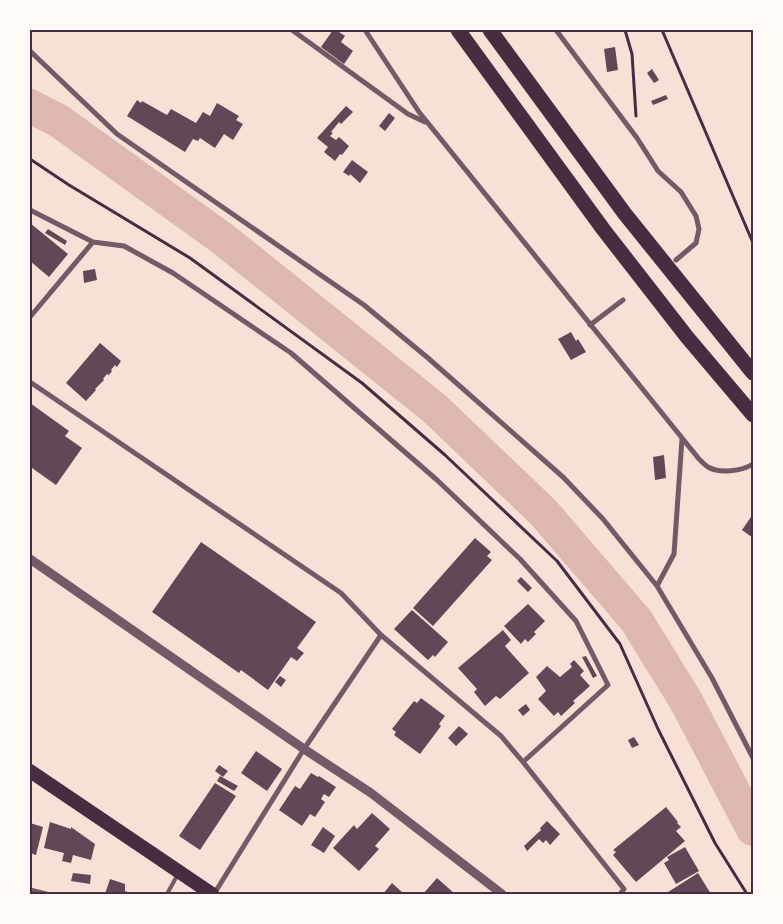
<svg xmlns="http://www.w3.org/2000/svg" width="783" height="924" viewBox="0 0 783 924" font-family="Montserrat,sans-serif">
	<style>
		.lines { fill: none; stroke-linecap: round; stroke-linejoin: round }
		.river { stroke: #dcb8b0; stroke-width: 34 }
		.building { fill: #644757 }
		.path { stroke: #4a2c40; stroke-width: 3 }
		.service { stroke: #755966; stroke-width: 4 }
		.minor { stroke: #755966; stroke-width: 5 }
		.tertiary { stroke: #755966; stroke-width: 9 }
		.trunk { stroke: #4a2c40; stroke-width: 14 }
		.motorway { stroke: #4a2c40; stroke-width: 15 }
		.neatline { fill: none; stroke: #4a2c40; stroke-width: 2 }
	</style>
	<rect width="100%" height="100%" fill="#f7e1d7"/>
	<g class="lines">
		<!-- river -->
		<path class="river" d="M30,106L59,121L223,239L434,408L543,512L636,620L686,701L753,829"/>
	</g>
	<!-- building -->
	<path class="building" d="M333,30H336L345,36L341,42L353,51L344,64L321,47Z
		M615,47L618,70L607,72L604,49Z
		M652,69L659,80L654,83L647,73Z
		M666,95L668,99L653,105L651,101Z
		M137,100L141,103L142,101L167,115L171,109L196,123L203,112L210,116L217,103L239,116L236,120L243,124L233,140L224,134L215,148L200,138L198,141L193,139L185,152L127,116Z
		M346,106L353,112L341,124L339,122L331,132L333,133L330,136L336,140L339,137L349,146L342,155L340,154L335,161L324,152L328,147L317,138Z
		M389,113L395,118L385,131L379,126Z
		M352,160L368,172L360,183L350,174L349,176L343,172Z
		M30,223L68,254L49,277L30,261Z
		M48,229L67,241L65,245L45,233Z
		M95,269L97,280L84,283L83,271Z
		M571,332L576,341L578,339L586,352L571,360L558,339Z
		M100,343L121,361L117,367L115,365L111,370L112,371L109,375L107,374L103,379L104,380L95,389L96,390L86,401L66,383Z
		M30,403L69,431L65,436L82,448L56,485L32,468L30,471Z
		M664,455L666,478L655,480L653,457Z
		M753,514V538L742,530Z
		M475,538L491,552L487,556L492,560L433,626L413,608Z
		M201,542L316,622L297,648L304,653L297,661L291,657L268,690L241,670L239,673L152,612Z
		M521,577L532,588L528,592L517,581Z
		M528,604L545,621L534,632L536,634L528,642L525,639L521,644L504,626Z
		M412,610L448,642L435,657L433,655L428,660L394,629Z
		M503,630L511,640L505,646L529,673L500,699L496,696L485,706L474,692L477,689L458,668Z
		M586,656L597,676L593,678L582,657Z
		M574,660L584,671L580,675L590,686L573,701L575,703L561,716L558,712L554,716L538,699L546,691L536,677L547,666L560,677L572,667L570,664Z
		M280,676L286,680L281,687L275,682Z
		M421,698L445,716L439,724L441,726L420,754L394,735L396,732L392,729L414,701L417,703Z
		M526,704L530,710L523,716L518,710Z
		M459,726L468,734L456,746L448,738Z
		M634,737L639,745L632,748L628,740Z
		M256,751L282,769L267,791L241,773Z
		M219,765L228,771L223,777L215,771Z
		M311,773L318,777L319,776L336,787L329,797L324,794L321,799L325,802L315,817L310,814L302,826L279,810L295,786L300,789Z
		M220,776L238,786L234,791L217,781Z
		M215,783L236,796L200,850L179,836Z
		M666,807L678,822L677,823L681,827L676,831L685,841L636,882L613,855L616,852L613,850Z
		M372,813L390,829L375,846L379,849L359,871L333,848L354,825L357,829Z
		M547,821L560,834L550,845L546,840L543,843L539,839L527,851L524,846L541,830L540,828Z
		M50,822L71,829V827L95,844L91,860L73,855L71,863L62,861L64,853L44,848Z
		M30,823L43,827L36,855L30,853Z
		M323,827L335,836L324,853L311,845Z
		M685,847L699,871L676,884L664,863L669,860L667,857Z
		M73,873L91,875L90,884L71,881Z
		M698,873L711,894H665Z
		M437,878L455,894H423Z
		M110,879L125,884V891L132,894H105Z
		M392,883L404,894H383Z"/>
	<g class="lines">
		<!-- path -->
		<path class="path" d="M625,30L632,54L636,116
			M662,30L753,243
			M30,159L69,185L190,258L362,383L445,455L557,561L620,644L658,729L715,843L747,894"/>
		<!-- service -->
		<path class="service" d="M167,894L178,874"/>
		<!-- minor -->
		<path class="minor" d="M292,30L408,114L425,122
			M365,30L419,112L699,459C702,462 705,465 708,467C720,474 742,471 753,464
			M556,30L637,138L658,171L681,192L696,216L699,229L696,243L676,260
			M30,51L117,134L364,305L428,358L563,477L603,519L657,586L712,678L753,758
			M30,210L93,242L124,246L173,273L291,353L437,480L520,559L576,621L608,685L523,762
			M30,317L93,242
			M590,325L623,300
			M30,382L341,593L381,635L501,736L523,762L624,889L620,894
			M657,586L674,554L682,439
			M30,890L46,894
			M214,894L304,749L381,635"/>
		<!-- tertiary -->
		<path class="tertiary" d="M30,559L304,749L371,793L502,894"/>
		<!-- trunk -->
		<path class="trunk" d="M30,771L212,894"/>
		<!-- motorway -->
		<path class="motorway" d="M458,30L603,229L687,337L753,415
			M490,30L625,214L753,373"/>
	</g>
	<!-- border -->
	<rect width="783" height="924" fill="none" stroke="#fffaf5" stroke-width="62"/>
	<rect x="31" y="31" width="721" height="862" class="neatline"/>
</svg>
